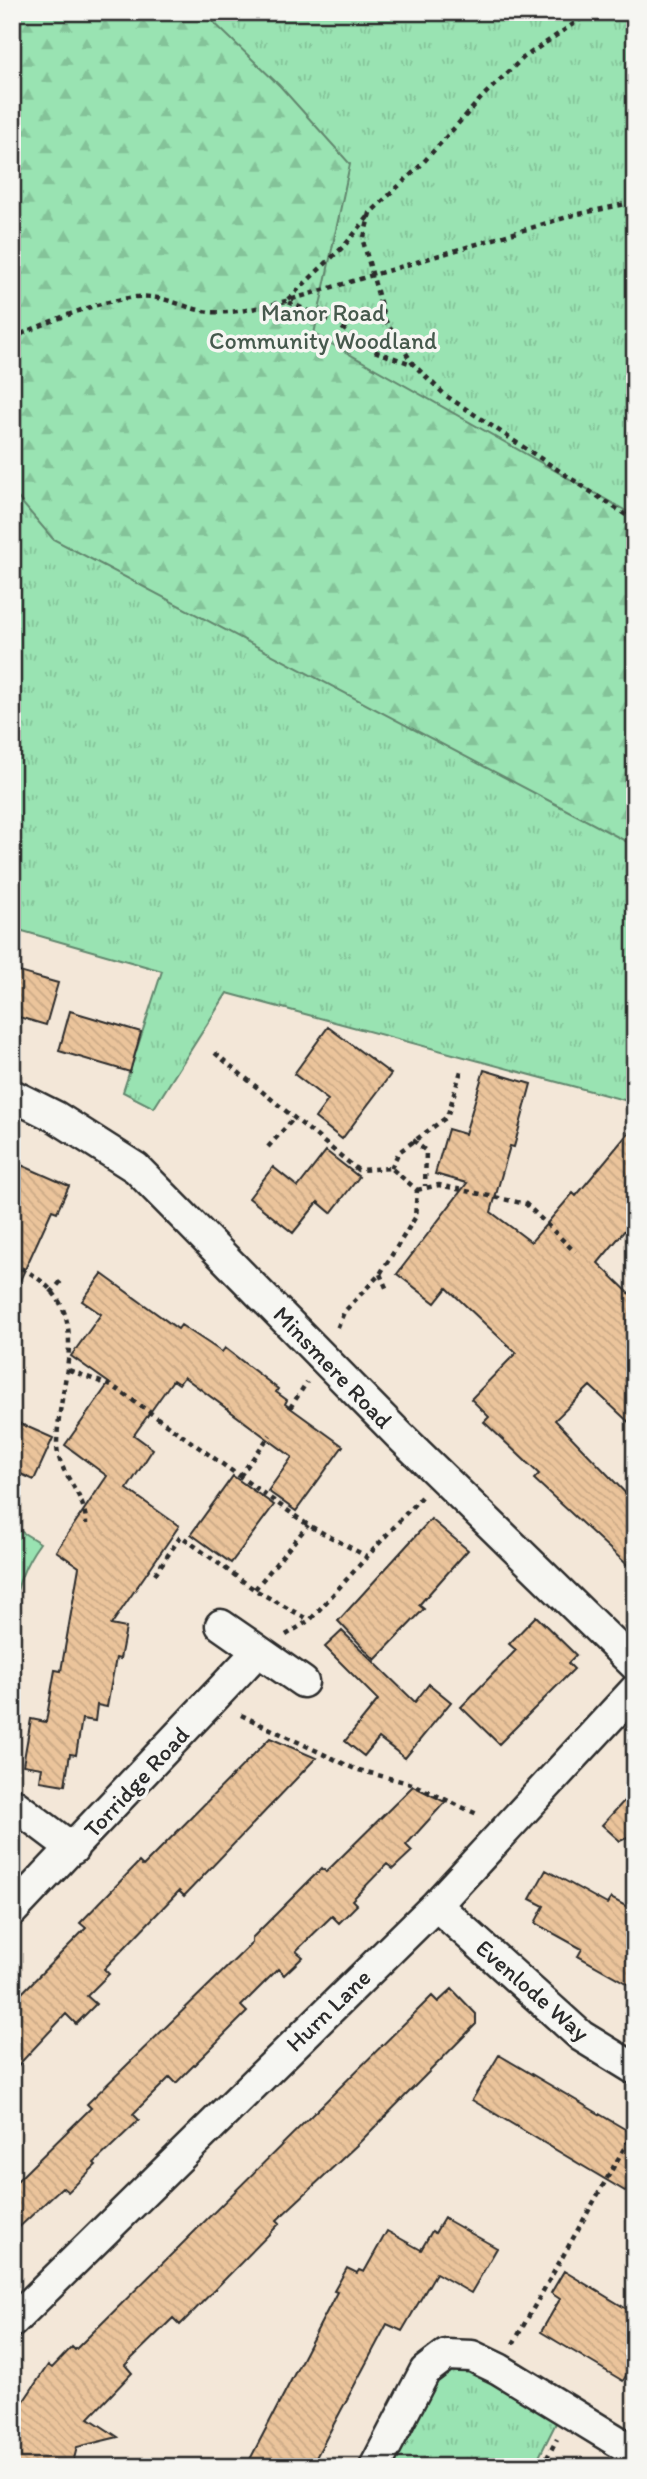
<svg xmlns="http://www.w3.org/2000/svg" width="647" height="2479" viewBox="0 0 647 2479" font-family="Itim,sans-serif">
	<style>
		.grass { fill: url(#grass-tufts); stroke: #62876e; stroke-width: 2 }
		.forest { fill: url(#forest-firs); stroke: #62876e; stroke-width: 2 }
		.building { fill: url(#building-back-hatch); stroke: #2b2b2b; stroke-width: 2 }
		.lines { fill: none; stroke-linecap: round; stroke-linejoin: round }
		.minor-casing { stroke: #2b2b2b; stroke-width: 35 }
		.path { stroke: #2b2b2b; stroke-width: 4.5; stroke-dasharray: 5 5; stroke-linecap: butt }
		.minor { stroke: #f6f6f2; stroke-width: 30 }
		.labels { text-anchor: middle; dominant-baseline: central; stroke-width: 7; stroke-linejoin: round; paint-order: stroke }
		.park-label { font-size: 24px; fill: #46594d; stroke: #f6f6f2 }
		.street-label { font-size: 24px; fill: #2b2b2b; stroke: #f6f6f2 }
	</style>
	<defs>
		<pattern id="grass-tufts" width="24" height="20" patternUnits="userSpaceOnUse" patternTransform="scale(1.75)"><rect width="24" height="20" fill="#99e3b2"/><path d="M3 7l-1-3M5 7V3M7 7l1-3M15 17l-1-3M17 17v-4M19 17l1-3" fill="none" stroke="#84c399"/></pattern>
		<pattern id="forest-firs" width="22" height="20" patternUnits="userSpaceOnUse" patternTransform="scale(1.75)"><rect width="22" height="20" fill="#99e3b2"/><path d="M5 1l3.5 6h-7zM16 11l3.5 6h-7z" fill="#84c399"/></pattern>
		<pattern id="building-back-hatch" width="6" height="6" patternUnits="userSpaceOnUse" patternTransform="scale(1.75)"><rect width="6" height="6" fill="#ebc49b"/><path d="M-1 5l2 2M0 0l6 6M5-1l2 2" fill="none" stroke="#caa986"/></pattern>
	</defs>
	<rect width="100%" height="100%" fill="#f3e7d8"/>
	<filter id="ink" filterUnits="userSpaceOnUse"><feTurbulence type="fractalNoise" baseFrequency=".0143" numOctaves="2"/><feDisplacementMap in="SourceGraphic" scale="14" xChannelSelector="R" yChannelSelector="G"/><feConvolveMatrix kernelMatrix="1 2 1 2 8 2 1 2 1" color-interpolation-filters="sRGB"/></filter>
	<g filter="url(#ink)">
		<!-- grass -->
		<path class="grass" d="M12,12H635V1103L227,993L154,1108L123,1092L162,971L12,928Z
			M17,1529L40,1543C23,1566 17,1586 12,1614V1534Z
			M477,2368L559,2417L534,2467H392L435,2383L449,2372Z"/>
		<!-- forest -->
		<path class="forest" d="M12,12H203L280,86L350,164L314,334L635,516V846L53,539L12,491Z"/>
		<!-- building -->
		<path class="building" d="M12,970L58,983L46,1025L12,1015Z
			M70,1011L141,1032L130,1072L59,1051Z
			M328,1027L391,1074L342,1139L315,1118L328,1100L294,1074Z
			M484,1070L531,1084L514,1147L510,1146L491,1212L531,1242L573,1193L576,1196L635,1125V1218L598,1263L635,1299V1428L590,1386L555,1420L635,1503V1572L534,1479L539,1474L484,1422L489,1417L471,1399L516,1353L447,1288L435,1303L397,1274L467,1183L435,1174L448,1129L465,1134Z
			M326,1151L359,1177L331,1213L318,1202L293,1233L249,1198L273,1167L298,1187Z
			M12,1161L69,1186L57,1212L52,1210L12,1298Z
			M102,1274L178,1329L181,1325L222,1352L225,1348L278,1389L276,1392L287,1400L285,1404L343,1446L296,1511L268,1491L292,1457L184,1377L179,1384L173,1380L134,1435L153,1449L127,1489L179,1526L111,1625L126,1628L120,1659L116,1658L107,1707L97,1705L95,1721L82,1719L76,1755L70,1754L65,1785L40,1781L42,1768L23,1765L31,1719L46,1722L55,1670L61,1671L79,1567L56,1551L107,1476L65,1445L109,1383L71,1356L101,1314L82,1301Z
			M12,1420L53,1438L34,1480L12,1470Z
			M233,1476L274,1505L231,1563L191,1534Z
			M431,1519L468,1550L419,1605L424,1609L375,1660L338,1621Z
			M536,1616L576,1655L568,1663L574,1669L499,1744L461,1707L516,1650L509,1644Z
			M342,1631L415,1702L429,1684L451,1702L405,1758L379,1738L364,1756L345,1741L378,1700L325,1647Z
			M270,1738L316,1758L184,1896L179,1891L104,1969L109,1974L87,1996L96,2004L76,2024L66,2014L12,2072V2003L86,1928L80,1923L139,1862L143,1866Z
			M413,1786L445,1802L406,1845L412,1851L393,1869L387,1864L352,1900L357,1905L339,1923L332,1916L296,1951L303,1957L284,1975L278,1969L241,2006L247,2012L176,2083L170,2077L133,2114L139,2120L94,2163L96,2165L68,2192L62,2187L12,2234V2186L91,2108L87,2104L252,1943V1938L322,1868L326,1872Z
			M635,1789V1834L620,1841L602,1825Z
			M546,1870L607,1904L611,1898L635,1911V1988L578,1956L582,1949L535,1923L544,1906L530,1899Z
			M452,1989L476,2014V2024L358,2144L277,2220L280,2223L180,2325L173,2318L125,2365L132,2373L89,2418L118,2437L77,2447L72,2467H12V2449L21,2413L17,2411L48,2365L52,2368L72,2347L75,2350L432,1996L438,2002Z
			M499,2055L635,2135V2197L472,2100Z
			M444,2218L497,2248L471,2293L436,2273L402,2331L387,2324L311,2467H246L337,2292L334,2291L347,2268L357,2273L359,2270L364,2272L387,2231L421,2250L432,2231L435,2233Z
			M564,2271L635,2314V2361L623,2381L541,2332L560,2299L551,2293Z"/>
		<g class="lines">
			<!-- minor casing -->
			<g class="minor-casing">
				<path id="minor" d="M12,1095L56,1117L136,1168L400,1436L635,1665
					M221,1625L303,1682
					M12,1803L73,1849
					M436,1905L581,2036L635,2069
					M12,1911L258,1651
					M12,2322L436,1905L635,1690
					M375,2467L425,2371L446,2355L472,2356L499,2369L635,2452"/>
			</g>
			<!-- path -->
			<path class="path" d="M591,12L523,58L484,95L420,166L370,213L363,241L385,320L413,364L445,395L635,521
				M368,217L345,245L286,301L334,322L374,351L412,364
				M12,338C52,321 93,302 136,297C165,294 184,309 210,312C235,314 262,307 286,301L574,215L635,202
				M215,1053L358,1170L391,1168L417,1190L415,1218L380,1274L344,1312L337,1329
				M413,1140L426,1151L425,1186
				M268,1147L294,1118
				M391,1168L399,1152L447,1117L461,1071
				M417,1190L439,1185L526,1204L575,1252
				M12,1264C103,1303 58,1375 57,1444C57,1474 86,1492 86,1524
				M380,1274L388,1292
				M51,1293L62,1280
				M69,1370L114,1387L308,1525L366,1556
				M290,1408L307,1382
				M240,1476L270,1435
				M155,1574L181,1536L255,1590L309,1620
				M255,1589L308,1525
				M286,1635L310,1620L421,1497
				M241,1715L355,1769L412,1784L477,1814
				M513,2344L635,2129
				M542,2467L557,2439"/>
			<!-- minor -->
			<use href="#minor" class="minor"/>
		</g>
	</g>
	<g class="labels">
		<!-- park labels -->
		<g class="park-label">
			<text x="323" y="312">Manor Road<tspan x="323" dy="28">Community Woodland</tspan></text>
		</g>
		<!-- street labels -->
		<g class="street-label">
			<text transform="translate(333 1367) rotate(46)">Minsmere Road</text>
			<text transform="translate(136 1782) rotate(-47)">Torridge Road</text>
			<text transform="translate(533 1990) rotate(41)">Evenlode Way</text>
			<text transform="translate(328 2010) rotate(-44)">Hurn Lane</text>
		</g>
	</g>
	<!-- margin -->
	<rect width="647" height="2479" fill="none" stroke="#f6f6f2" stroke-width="42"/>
	<rect x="21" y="21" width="605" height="2437" fill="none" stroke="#2b2b2b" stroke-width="2.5" filter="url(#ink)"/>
</svg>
